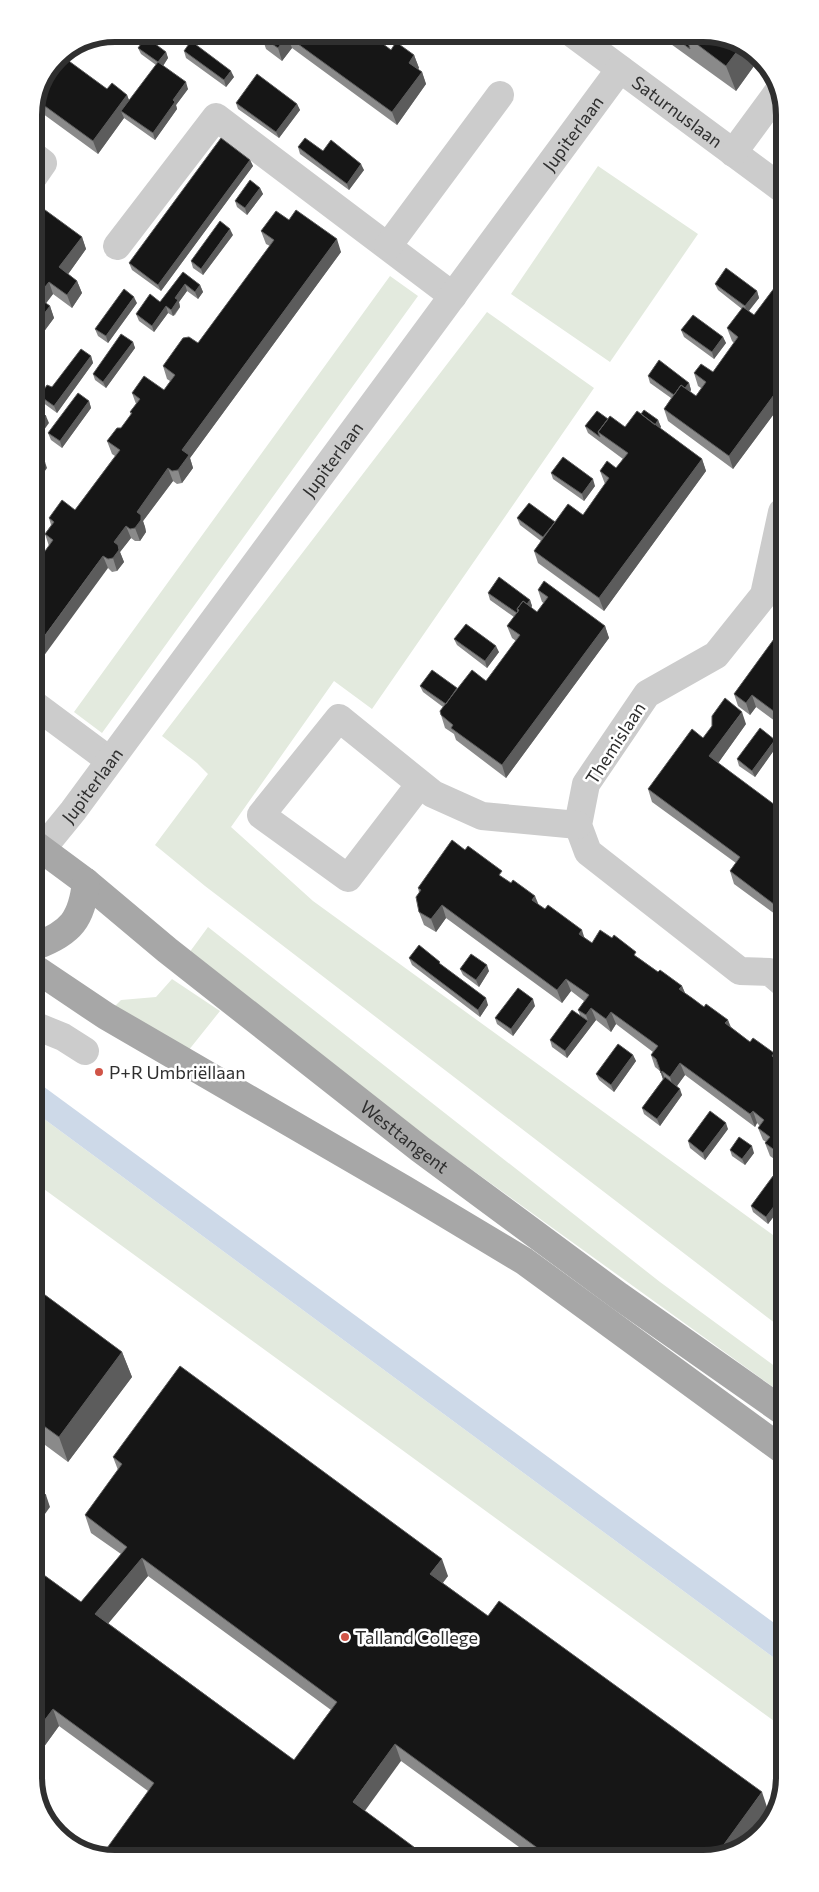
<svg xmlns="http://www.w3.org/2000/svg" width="819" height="1892" viewBox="0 0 819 1892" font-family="Commissioner,sans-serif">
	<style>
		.green { fill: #e3eade }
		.water { fill: #cdd9e8 }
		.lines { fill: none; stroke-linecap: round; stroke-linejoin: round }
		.minor { stroke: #ccc; stroke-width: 28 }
		.major { stroke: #a7a7a7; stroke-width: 28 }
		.wall { fill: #8a8a8a; fill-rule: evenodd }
		.shaded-wall { fill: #5c5c5c }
		.building { fill: #161616; stroke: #5c5c5c; fill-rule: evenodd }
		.poi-dot { fill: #d05447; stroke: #fff; stroke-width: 2 }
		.labels { text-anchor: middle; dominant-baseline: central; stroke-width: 5; stroke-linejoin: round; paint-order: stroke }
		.street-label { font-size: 18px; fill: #2f2f2f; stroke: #fff }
		.poi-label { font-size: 18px; fill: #2f2f2f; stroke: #fff; text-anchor: start }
		.rim { fill: none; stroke: #2f2f2f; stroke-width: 6 }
	</style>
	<rect width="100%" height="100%" fill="#fff"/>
	<!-- green -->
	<path class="green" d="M598,166L698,234L610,362L511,294Z
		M390,276L418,296L102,733L74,712Z
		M487,312L594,388L372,709L334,681L231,827L313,901L784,1243V1330L205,886L155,845L208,774L197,763L162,736Z
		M208,927L660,1282L784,1373V1395L403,1120L189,953Z
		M172,979L220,1011L184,1056L108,1013L121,1000L156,997Z
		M36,1113L785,1666V1729L37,1184Z"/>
	<!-- water -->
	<path class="water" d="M36,1081L785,1631V1666L36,1113Z"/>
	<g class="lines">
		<!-- minor -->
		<g class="minor">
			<path id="s1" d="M573,34L781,188"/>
			<path d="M733,153L780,89"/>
			<path d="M34,156L43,163L34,176"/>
			<path d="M117,246L216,117L453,296"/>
			<path d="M388,246L500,95"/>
			<path d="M782,512L764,595L716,655L647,694L586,784L578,825L588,852L740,971L770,972L783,983"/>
			<path d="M35,705L109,760"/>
			<path d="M420,784L348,878L261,815L339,718L433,794L482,816L578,825"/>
			<path id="s2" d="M42,849L73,811L620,69"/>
			<path d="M36,1026L63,1037L85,1051"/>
		</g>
		<!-- major -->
		<g class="major">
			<path id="s3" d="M36,845L86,882L167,950L420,1149L619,1296L784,1412"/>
			<path d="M36,946C71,933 82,919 86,882"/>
			<path d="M36,969L106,1016L404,1189L524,1261L784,1451"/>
		</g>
	</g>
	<!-- wall -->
	<path class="wall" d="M114,34H124L121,39Z
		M154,34H171L165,42Z
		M370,34L391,50L414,55L419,68L418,69L422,72L426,84L397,125L292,48L282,61L266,49L262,37Z
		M657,34H709L753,51L759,59L736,91Z
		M138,48L166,52L168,58L163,66L188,89L176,105L177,109L155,140L124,118L98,154L35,108L58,58L107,89L127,95L129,101L156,65L141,54Z
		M184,51L234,77L226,87L186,58Z
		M236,103L297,104L300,110L279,138L238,109Z
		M298,147L323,151L364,170L349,190L300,154Z
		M250,160L253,166L161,291L132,270L129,263Z
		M260,188L263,194L247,215L237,207L235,201Z
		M34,217L82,237L86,249L68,274L77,281L82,293L72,308L53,294L46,303L50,306L54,318L34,345Z
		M289,220L341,252L190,458L193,468L182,483L177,484L173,481L143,521L145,527L146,532L140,541H135L131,538L120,552L124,562L117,571L112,572L108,568L49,546L45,534L51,525L49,518L75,510L115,456L112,454L107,441L121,428L131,415L130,412L136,404L132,393L164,390L170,381L167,379L163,366L198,343L270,246L266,244L261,231Z
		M233,235L203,275L193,268L191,261Z
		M183,272L200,285L203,292L198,299L187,291L179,302L180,307L175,315L173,316L168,313L154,332L139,321L136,314L160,302Z
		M781,279L782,403L733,469L668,421L664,409L671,398L650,383L648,376L689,383L691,390L690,392L696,396L701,388L698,386L694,373L713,372L734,343L732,341L727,328L742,309L718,290L715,284L757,291L759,298L749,311L754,315Z
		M137,303L108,343L98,336L95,329Z
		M681,330L723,337L726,343L714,359L684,337Z
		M133,342L135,348L106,388L95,380L93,374Z
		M91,356L93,363L57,413L42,402L40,396L52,387Z
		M89,401L91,408L62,448L51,440L48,433Z
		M641,414L658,420L661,427L660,428L702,459L706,471L604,611L538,563L534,551L541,541L520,525L517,518L555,522L583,515L605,484L600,471L616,468L623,459L588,433L585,426L608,419L625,427Z
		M551,473L595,486L584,501L553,479Z
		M538,590L605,626L609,638L506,778L456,740L454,734L445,728L441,715L443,707L423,692L420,686L457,688L486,681L516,641L512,638L507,626L514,617L490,600L488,593L530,600L532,606L531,608L537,612L544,603L542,602Z
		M782,628L783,727L756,707L750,715L738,706L734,694Z
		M454,639L499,652L487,668L457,645Z
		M746,724L718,763L783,811V920L734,884L730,871L736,863L652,802L648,789L703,738Z
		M777,746L755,777L739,766L737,759Z
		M465,850L538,905L592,943L639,958L658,972L682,986L685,993L704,1007L728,1020L731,1027L750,1042L774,1053L776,1059L782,1089L784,1090V1166L770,1156L765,1143L766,1142L763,1140L758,1128L760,1126L757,1123L755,1127L685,1075L677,1086L682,1095L660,1126L644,1114L642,1108L663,1079L660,1071L655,1067L651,1055L653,1052L616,1024L611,1032L596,1020L567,1058L552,1047L550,1040L580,1015L578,1010L584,1001L571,991L562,1003L446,918L436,932L424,925L419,912V892L418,888Z
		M409,958L442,965L488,1005L480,1017L412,965Z
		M460,969L489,971L479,987L463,975Z
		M535,1006L513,1036L497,1024L495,1018Z
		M633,1055L636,1061L614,1092L599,1080L596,1074Z
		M728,1129L705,1160L690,1148L688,1141Z
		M730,1150L754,1153L745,1165L732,1156Z
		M784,1184V1203L768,1224L753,1212L751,1206Z
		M37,1289L122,1352L132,1377L68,1462L37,1439Z
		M113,1457L448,1576L443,1583L488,1616L768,1810L729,1854L530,1855L401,1761L148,1791L59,1726L38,1755L37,1570L81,1602L121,1554L91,1533L85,1515L118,1470ZM148,1576L331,1710L294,1760L108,1623Z"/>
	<!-- shaded-wall -->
	<path class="shaded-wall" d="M119,34H124L121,39Z
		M164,34H171L165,42L163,35Z
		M287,36L292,48L282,61L278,48Z
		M741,46L753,51L759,59L736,91L726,66Z
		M166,52L168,58L161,69L158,62Z
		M414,55L419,68L413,75L409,63Z
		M231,71L234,77L226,87L224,80Z
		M422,72L426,84L397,125L392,112Z
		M186,82L188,89L176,105L177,109L155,140L153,133L173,100Z
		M127,95L132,107L121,111L124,118L98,154L93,141Z
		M297,104L300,110L279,138L276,132Z
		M250,160L253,166L161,291L158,285Z
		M361,164L364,170L349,190L347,184Z
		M260,188L263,194L247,215L245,208Z
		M230,229L233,235L203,275L201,269Z
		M82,237L86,249L64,280L59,267Z
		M337,239L341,252L190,458L193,468L182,483L178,470L182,450Z
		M77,281L82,293L72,308L67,295Z
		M49,282L53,294L41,310L37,297Z
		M185,284L187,291L179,302L180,307L173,316L171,310L175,298Z
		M200,285L203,292L198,299L195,292Z
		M757,291L759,298L747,313L745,306Z
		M134,297L137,303L108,343L106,336Z
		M50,306L54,318L34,345V327Z
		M166,306L168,313L154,332L152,326Z
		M723,337L726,343L714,359L712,352Z
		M133,342L135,348L106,388L103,382Z
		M91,356L93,363L57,413L54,406Z
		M689,383L691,390L680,405L678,398Z
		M782,384V403L733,469L729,456Z
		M89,401L91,408L62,448L60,441Z
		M46,416L49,423L35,442V432Z
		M658,420L661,427L655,434L653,427Z
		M702,459L706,471L604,611L599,598Z
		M45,462L47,468L35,485V475Z
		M168,468L173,481L143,521L145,527L146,532L140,541L135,528L137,512Z
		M593,479L595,486L584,501L582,494Z
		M126,526L131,538L120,552L124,562L117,571L113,558L114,542Z
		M103,556L108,568L35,668V649Z
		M530,600L532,606L523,620L520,613Z
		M605,626L609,638L506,778L502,765Z
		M496,646L499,652L487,668L485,661Z
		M752,695L756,707L750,715L746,703Z
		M742,712L746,724L714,769L709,756Z
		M775,740L777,746L755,777L752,771Z
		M535,896L540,908L532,900Z
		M442,905L446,918L436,932L431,919Z
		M582,930L586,943L579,934Z
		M487,965L489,971L479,987L476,980Z
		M566,979L571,991L562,1003L557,990Z
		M682,986L687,998L679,989Z
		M486,998L488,1005L480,1017L478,1010Z
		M533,999L535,1006L513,1036L511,1029Z
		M591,1008L596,1020L567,1058L565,1051L588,1021L586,1015Z
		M611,1012L616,1024L611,1032L606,1019Z
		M728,1020L732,1032L725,1023Z
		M633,1055L636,1061L614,1092L611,1085Z
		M680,1063L685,1075L674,1090L670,1077Z
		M783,1069L784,1087L778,1095L774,1082Z
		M662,1071L667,1084L665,1086L661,1073Z
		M680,1089L682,1095L660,1126L657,1119Z
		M784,1093V1112L775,1105Z
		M753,1111L757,1123L755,1127L750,1114Z
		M726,1123L728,1129L705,1160L703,1153Z
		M752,1146L754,1153L745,1165L742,1159Z
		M784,1193V1203L768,1224L766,1217Z
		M122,1352L132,1377L68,1462L59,1437Z
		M46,1495L50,1507L37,1525V1507Z
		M142,1558L148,1576L102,1631L95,1614Z
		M442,1559L448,1576L436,1591L430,1574Z
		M53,1709L59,1726L38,1755V1729Z
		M395,1744L401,1761L359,1819L353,1802Z
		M762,1792L768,1810L743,1844L729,1854H717Z"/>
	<!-- building -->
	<path class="building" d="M264,34H370L391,50L396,42L414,55L409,63L422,72L392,112L287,36L278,48L262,37Z
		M670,34H687L686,36L690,49Z
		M687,34H709L741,46L726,66L686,36Z
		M146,37L166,52L158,62L138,48Z
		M191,41L231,71L224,80L184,51Z
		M62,56L107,89L112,83L127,95L93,141L38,101L58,58Z
		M158,62L186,82L173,100L175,102L153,133L121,111Z
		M257,74L297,104L276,132L236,103Z
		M221,138L250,160L158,285L129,263Z
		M305,138L323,151L331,140L361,164L347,184L298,147Z
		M250,180L260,188L245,208L235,201Z
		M41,207L82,237L59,267L77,281L67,295L49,282L37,297L50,306L34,327V217Z
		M296,210L337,239L182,450L189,455L178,470L172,471L168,468L137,512L141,515V520L135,528L130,529L126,526L114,542L118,545L119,550L113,558L108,559L103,556L35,649V565L53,540L45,534L54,522L49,518L62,500L75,510L120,450L107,441L117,428H121L132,413L130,412L140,399L132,393L144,376L164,390L175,375L163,366L183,338L189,337L198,343L274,240L261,231L276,211L289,220Z
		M220,221L230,229L201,269L191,261Z
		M726,268L757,291L745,306L715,284Z
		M183,272L200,285L195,292L185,284L175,298L178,300L172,309L171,310L166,306L152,326L136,314L150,294L160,302Z
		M781,279L782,384L729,456L664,409L681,385L696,396L706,382L694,373L701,364L713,372L738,337L727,328L743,307L754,315Z
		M124,289L134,297L106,336L95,329Z
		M693,315L723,337L712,352L681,330Z
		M121,334L133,342L103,382L93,374Z
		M81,349L91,356L54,406L40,396L47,385L52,387Z
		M659,360L689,383L685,388L681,385L674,395L648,376Z
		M78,393L89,401L60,441L48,433Z
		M36,409L46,416L35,432V411Z
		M644,410L658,420L655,425L641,414Z
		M597,411L608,419L598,432L600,437L585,426Z
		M637,411L702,459L599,598L534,551L568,504L583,515L609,478L600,471L607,461L616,468L628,453L598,432L610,416L625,427Z
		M35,454L45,462L35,475Z
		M563,457L593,479L582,494L551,473Z
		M529,503L555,522L543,537L517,518Z
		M499,577L530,600L527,604L523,601L517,609L518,612L517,613L488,593Z
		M544,581L605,626L502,765L451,728L453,725L441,715L440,711L472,670L486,681L520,635L507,626L519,610L517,609L523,601L537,612L548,597L538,590Z
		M466,624L496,646L485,661L454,639Z
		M782,628L783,718L752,695L746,703L734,694Z
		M432,670L457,688L446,704L420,686Z
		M725,698L742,712L709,756L783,811V911L730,871L740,857L648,789L692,729L703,738L712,726V716Z
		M760,728L775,740L752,771L737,759Z
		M452,840L465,850L468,846L502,871L499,875L511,883L513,880L535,896L532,900L545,909L548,905L582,930L579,934L592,943L600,930L612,938L614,935L636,952L634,955L658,972L660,970L682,986L679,989L692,998L704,1007L706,1004L728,1020L725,1023L750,1042L753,1038L774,1053L772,1056L783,1065V1069L774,1082L784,1090V1093L775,1105L784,1112V1157L765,1143L770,1137L758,1128L764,1120L753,1111L750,1114L680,1063L670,1077L662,1071L661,1073L656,1059L651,1055L658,1046L611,1012L606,1019L591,1008L586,1015L578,1010L589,995L566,979L557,990L442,905L431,919L419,912L416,897L421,890L418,888Z
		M419,945L440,962L439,963L486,998L478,1010L409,958Z
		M471,954L487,965L476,980L460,969Z
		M518,988L533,999L511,1029L495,1018Z
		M572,1010L588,1021L565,1051L550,1040Z
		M618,1044L633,1055L611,1085L596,1074Z
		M665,1077L680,1089L657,1119L642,1108Z
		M710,1111L726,1123L703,1153L688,1141Z
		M739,1137L752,1146L742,1159L730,1150Z
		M773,1176L784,1184V1193L766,1217L751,1206Z
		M37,1289L122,1352L59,1437L37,1421Z
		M180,1366L442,1559L430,1574L488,1616L499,1601L762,1792L717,1854L547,1855L395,1744L353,1802L426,1856L110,1858L102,1855L154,1783L53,1709L38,1729L37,1570L81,1602L127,1547L85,1515L122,1464L113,1457ZM142,1558L337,1702L294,1760L95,1614Z
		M37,1489L46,1495L37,1507Z"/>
	<!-- markers -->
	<g class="poi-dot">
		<circle cx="99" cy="1072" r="5"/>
		<circle cx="345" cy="1637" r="5"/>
	</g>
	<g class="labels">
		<!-- street labels -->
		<g class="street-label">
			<text stroke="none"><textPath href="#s1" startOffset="130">Saturnuslaan</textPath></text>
			<text stroke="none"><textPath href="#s2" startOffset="891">Jupiterlaan</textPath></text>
			<text stroke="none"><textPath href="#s2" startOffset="486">Jupiterlaan</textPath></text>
			<text transform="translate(615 743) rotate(-57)">Themislaan</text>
			<text stroke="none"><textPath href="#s2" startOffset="81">Jupiterlaan</textPath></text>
			<text stroke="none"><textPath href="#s3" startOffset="470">Westtangent</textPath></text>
		</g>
		<!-- poi labels -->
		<g class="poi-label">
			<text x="109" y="1072">P+R Umbriëllaan</text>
			<text x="355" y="1637">Talland College</text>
		</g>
	</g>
	<!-- crop -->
	<path d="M0 0H819V1892H0ZM115 42H703A73 73 0 0 1 776 115V1777A73 73 0 0 1 703 1850H115A73 73 0 0 1 42 1777V115A73 73 0 0 1 115 42Z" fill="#fff" fill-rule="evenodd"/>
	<path class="rim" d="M115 42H703A73 73 0 0 1 776 115V1777A73 73 0 0 1 703 1850H115A73 73 0 0 1 42 1777V115A73 73 0 0 1 115 42Z"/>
</svg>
